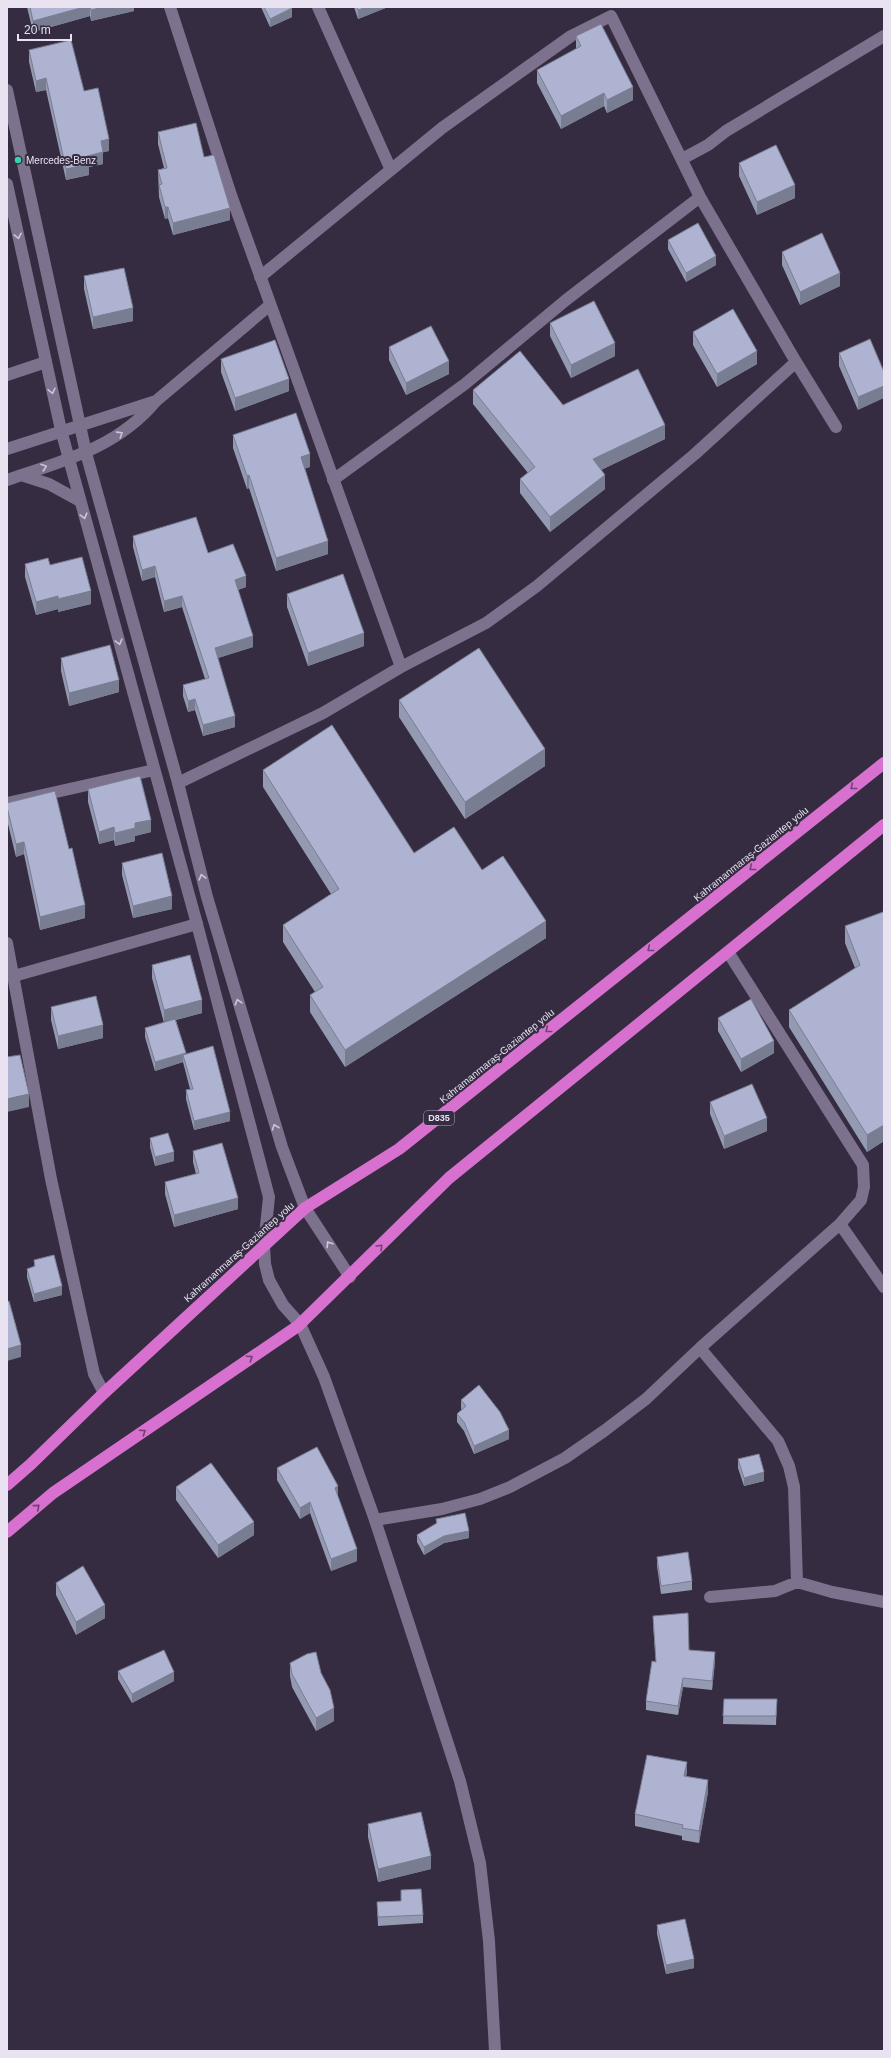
<svg xmlns="http://www.w3.org/2000/svg" width="891" height="2058" viewBox="0 0 891 2058" font-family="Helvetica,sans-serif">
	<style>
		.lines { fill: none; stroke-linecap: round; stroke-linejoin: round }
		.street { stroke: #7d728d; stroke-width: 12 }
		.secondary { stroke: #7d728d; stroke-width: 12 }
		.highway { stroke: #d870cf; stroke-width: 12 }
		.wall { fill: #959ab3 }
		.shaded-wall { fill: #797d92 }
		.building { fill: #adb3d0; stroke: #797d92 }
		.oneway { stroke: #cdc6d8 }
		.oneway2 { stroke: #6e4473 }
		.poi-dot { fill: #32d4a9; stroke: #352c42; stroke-width: 1.5 }
		.labels { text-anchor: middle; dominant-baseline: central; stroke-width: 4; stroke-linejoin: round; paint-order: stroke }
		.shield { fill: #352c42; stroke: #b2abbc; stroke-width: 1 }
		.shield-label { font-size: 9px; font-weight: bold; fill: #e8e2f1 }
		.poi-label { font-size: 10px; fill: #e8e2f1; stroke: #352c42; text-anchor: start }
		.street-label { font-size: 10px; fill: #e8e2f1; stroke: #352c42 }
	</style>
	<rect width="100%" height="100%" fill="#352c42"/>
	<g class="lines">
		<!-- street -->
		<path class="street" d="M170,7L231,195L401,667
			M318,7L391,170
			M682,159L708,145L726,131L884,36
			M260,277L442,128L571,36L611,16L700,197L796,362L836,427
			M7,375L46,362
			M7,449L156,401
			M21,475L49,484L80,501
			M7,480C63,461 117,448 156,401L270,305
			M333,480L465,384L566,300L700,197
			M178,783L323,713L401,667L486,623L537,586L695,454L796,362
			M7,803L154,770
			M7,943L51,1179L94,1374L104,1393
			M14,976L197,924
			M840,1224L884,1287
			M700,1348L778,1441L789,1466L794,1487L797,1582
			M375,1520L442,1509L480,1499L510,1487L565,1458L604,1431L646,1399L700,1348L840,1224L861,1200L864,1187L863,1165L728,952
			M710,1597L775,1591L797,1582L832,1592L884,1602"/>
		<!-- secondary -->
		<path class="secondary" d="M7,90L86,453L178,783L207,897L282,1147L305,1208L350,1277
			M7,184L61,430L197,924L269,1197L264,1245L265,1264L269,1280L283,1305L300,1324L324,1377L375,1520L460,1781L480,1863L489,1941L495,2051"/>
		<!-- highway -->
		<path class="highway" d="M7,1485L31,1464L104,1393L305,1208L399,1149L884,763
			M7,1532L53,1493L298,1326L449,1178L884,825"/>
	</g>
	<!-- wall -->
	<path class="wall" d="M27,7H134V11L91,21L90,16L33,32Z
		M261,7H292V17L270,27Z
		M354,7H388L358,19Z
		M576,36L633,100L607,113L604,106L561,129L537,83V70L576,49Z
		M29,50L84,91L109,151L103,152V164L89,167V175L66,180L46,90L36,92L29,62Z
		M158,132L204,157L230,220L173,235L168,218L165,219L159,197L158,170L164,168L158,144Z
		M739,163L795,198L757,215L739,176Z
		M668,240L716,265L686,282L668,249Z
		M782,252L840,286L800,305L782,265Z
		M84,276L133,321L93,329L84,289Z
		M550,323L615,356L571,378L550,336Z
		M693,332L757,364L717,387L693,345Z
		M389,347L449,374L406,395L389,360Z
		M839,353L884,372L858,410L839,366Z
		M221,359L289,391L235,411L221,372Z
		M473,390L563,405L665,439L601,470L605,489L550,532L520,493V479L528,473L473,404Z
		M233,435L310,467L305,468L328,554L276,571L249,488L247,489L233,448Z
		M133,536L208,553L246,587L238,590L253,647L218,658L235,727L203,736L195,710L188,712L183,696V685L205,679L182,607L164,612L155,577L142,581L133,547Z
		M25,564L50,565L91,604L58,612V609L36,615L25,577Z
		M287,594L364,646L308,666L287,607Z
		M61,658L119,692L69,706L61,671Z
		M399,700L545,766L465,819L399,717Z
		M263,770L414,853L482,870L546,938L345,1067L310,1012V995L315,992L283,942V925L331,894L263,787Z
		M88,789L151,832L135,836V841L115,846L114,840L99,844L88,802Z
		M7,803L85,918L40,930L24,854L16,857L7,820Z
		M122,863L172,909L133,918L122,875Z
		M884,915V1141L867,1152L789,1027V1010L855,968L845,943V926Z
		M152,965L202,1013L176,1020L186,1054L230,1121L194,1130L186,1099V1090L190,1089L183,1062L155,1071L145,1037V1028L164,1023L152,978Z
		M51,1007L103,1038L58,1049L51,1020Z
		M718,1018L774,1053L741,1072L718,1031Z
		M710,1102L767,1131L724,1149L710,1114Z
		M150,1138L174,1161L155,1166L150,1147Z
		M193,1151L238,1209L174,1227L165,1194V1182L196,1174L193,1162Z
		M34,1260L62,1295L34,1302L27,1277V1269L34,1267Z
		M461,1400L509,1439L474,1454L464,1431L457,1422V1414L462,1410L461,1409Z
		M738,1459L764,1481L744,1486L738,1468Z
		M277,1468L338,1498L357,1561L331,1571L310,1513L300,1519L277,1480Z
		M176,1487L254,1535L218,1558L176,1500Z
		M436,1519L469,1538L444,1543L424,1555L417,1542V1535L436,1524Z
		M657,1557L692,1581V1590L661,1594L657,1566Z
		M56,1583L105,1618L76,1635L56,1595Z
		M653,1616L689,1650L715,1661L712,1690L683,1687L678,1715L646,1710V1701L656,1661L653,1624Z
		M290,1663L321,1673L334,1721L316,1731L292,1687L290,1676Z
		M118,1671L174,1681L132,1703L118,1679Z
		M724,1699H777L776,1725L723,1724Z
		M687,1773L686,1776L708,1792L699,1843L682,1840V1836L635,1826V1814Z
		M368,1824L431,1869L378,1882L368,1837Z
		M401,1901L423,1915V1923L378,1926L377,1902Z
		M657,1925L694,1968L666,1974L657,1934Z"/>
	<!-- shaded-wall -->
	<path class="shaded-wall" d="M84,7H90V16L33,32V21Z
		M103,7H134V11L91,21V10Z
		M366,7H388L358,19V10Z
		M292,8V17L270,27V19Z
		M46,78V90L36,92V81Z
		M633,87V100L607,113V100Z
		M604,93V106L561,129V116Z
		M109,139V151L101,153V141Z
		M103,152V164L89,167V175L66,180V169L87,156Z
		M795,185V198L757,215V202Z
		M165,207H168V218L165,219Z
		M230,208V220L173,235V223Z
		M716,256V265L686,282V273Z
		M840,273V286L800,305V292Z
		M133,308V321L93,329V317Z
		M615,343V356L571,378V365Z
		M757,351V364L717,387V374Z
		M449,361V374L406,395V383Z
		M289,379V391L235,411V398Z
		M884,386V398L858,410V397Z
		M665,425V439L593,474V459Z
		M310,454V467L301,470V457Z
		M249,475V488L247,489V476Z
		M605,475V489L550,532V517Z
		M328,541V554L276,571V558Z
		M155,566V577L142,581V570Z
		M246,576V587L235,591V580Z
		M91,591V604L58,612V599Z
		M58,596V609L36,615V602Z
		M182,596V607L164,612V601Z
		M364,633V646L308,666V653Z
		M253,636V647L215,659V648Z
		M119,680V692L69,706V693Z
		M195,699V710L188,712V701Z
		M235,716V727L203,736V725Z
		M545,749V766L465,819V802Z
		M151,820V832L135,836V823Z
		M114,827V840L99,844V832Z
		M135,828V841L115,846V833Z
		M24,842V854L16,857V844Z
		M172,896V909L133,918V906Z
		M85,905V918L40,930V917Z
		M546,921V938L345,1067V1050Z
		M202,1000V1013L164,1023V1010Z
		M103,1025V1038L58,1049V1036Z
		M774,1041V1053L741,1072V1059Z
		M186,1053V1061L183,1055V1062L155,1071V1062Z
		M29,1094V1107L7,1112V1099Z
		M230,1112V1121L194,1130V1121Z
		M767,1118V1131L724,1149V1136Z
		M884,1125V1141L867,1152V1135Z
		M174,1152V1161L155,1166V1157Z
		M238,1198V1209L174,1227V1215Z
		M62,1286V1295L34,1302V1294Z
		M21,1345V1357L7,1361V1349Z
		M509,1430V1439L474,1454V1446Z
		M764,1472V1481L744,1486V1478Z
		M338,1486V1498L335,1488Z
		M310,1502V1513L300,1519V1508Z
		M254,1522V1535L218,1558V1545Z
		M469,1531V1538L444,1543L424,1555V1547L444,1536Z
		M357,1549V1561L331,1571V1559Z
		M105,1605V1618L76,1635V1622Z
		M715,1652V1661L712,1690V1681Z
		M174,1672V1681L132,1703V1694Z
		M683,1678V1687L678,1715V1706Z
		M334,1708V1721L316,1731V1718Z
		M687,1762V1773L684,1787V1776Z
		M708,1780V1792L699,1843V1831Z
		M431,1856V1869L378,1882V1869Z
		M694,1959V1968L666,1974V1965Z"/>
	<!-- building -->
	<path class="building" d="M30,7H84L33,21Z
		M90,7H103L91,10Z
		M264,7H292V8L270,19Z
		M357,7H366L358,10Z
		M601,24L633,87L607,100L604,93L561,116L537,70L581,46L576,36Z
		M71,40L84,91L98,88L109,139L101,141L103,152L87,156L89,164L66,169L46,78L36,81L29,50Z
		M196,123L204,157L214,155L230,208L173,223L168,207H165L159,185L162,184L158,170L167,168L158,132Z
		M776,145L795,185L757,202L739,163Z
		M698,223L716,256L686,273L668,240Z
		M822,233L840,273L800,292L782,252Z
		M124,268L133,308L93,317L84,276Z
		M594,301L615,343L571,365L550,323Z
		M733,309L757,351L717,374L693,332Z
		M431,326L449,361L406,383L389,347Z
		M870,339L884,372V386L858,397L839,353Z
		M275,340L289,379L235,398L221,359Z
		M520,351L563,405L638,369L665,425L593,459L605,475L550,517L520,479L535,467L473,390Z
		M296,413L310,454L301,457L328,541L276,558L249,475L247,476L233,435Z
		M196,517L208,553L233,544L246,576L235,580L253,636L215,648L235,716L203,725L195,699L188,701L183,685L209,678L182,596L164,601L155,566L142,570L133,536Z
		M82,557L91,591L58,599V596L36,602L25,564L48,558L50,565Z
		M343,574L364,633L308,653L287,594Z
		M110,645L119,680L69,693L61,658Z
		M479,648L545,749L465,802L399,700Z
		M332,725L414,853L454,827L482,870L503,856L546,921L345,1050L310,995L323,987L283,925L339,889L263,770Z
		M140,776L151,820L135,823V828L115,833L114,827L99,832L88,789Z
		M55,791L69,849L72,848L85,905L40,917L24,842L16,844L7,807V803Z
		M162,853L172,896L133,906L122,863Z
		M883,912L884,915V1125L867,1135L789,1010L860,965L845,926Z
		M190,955L202,1000L164,1010L152,965Z
		M96,996L103,1025L58,1036L51,1007Z
		M751,999L774,1041L741,1059L718,1018Z
		M175,1019L186,1053L155,1062L145,1028Z
		M213,1046L230,1112L194,1121L186,1090L193,1089L183,1055Z
		M20,1055L29,1094L7,1099V1057Z
		M752,1084L767,1118L724,1136L710,1102Z
		M168,1133L174,1152L155,1157L150,1138Z
		M222,1143L238,1198L174,1215L165,1182L199,1173L193,1151Z
		M54,1255L62,1286L34,1294L27,1269L35,1266L34,1260Z
		M9,1301L21,1345L7,1349V1302Z
		M479,1385L500,1412L509,1430L474,1446L464,1422L457,1414L466,1406L461,1400Z
		M317,1447L338,1486L335,1488L357,1549L331,1559L310,1502L300,1508L277,1468Z
		M759,1454L764,1472L744,1478L738,1459Z
		M211,1463L254,1522L218,1545L176,1487Z
		M465,1513L469,1531L444,1536L424,1547L417,1535L437,1523L436,1519Z
		M688,1552L692,1581L661,1586L657,1557Z
		M83,1566L105,1605L76,1622L56,1583Z
		M688,1613L689,1650L715,1652L712,1681L683,1678L678,1706L646,1701L652,1661L656,1662L653,1616Z
		M164,1650L174,1672L132,1694L118,1671Z
		M316,1652L321,1673L330,1690L334,1708L316,1718L292,1674L290,1663L307,1654Z
		M724,1699H777L776,1716H723Z
		M647,1755L687,1762L684,1776L708,1780L699,1831L682,1828L683,1825L635,1814Z
		M421,1812L431,1856L378,1869L368,1824Z
		M421,1889L423,1915L378,1917L377,1902L401,1901V1890Z
		M685,1919L694,1959L666,1965L657,1925Z"/>
	<!-- one-way arrows -->
	<defs><path id="oneway-chevron" d="M-2-3.5L2.5 0L-2 3.5" fill="none" stroke-width="1.6" stroke-linecap="round" stroke-linejoin="round"/></defs>
	<g class="oneway">
		<use href="#oneway-chevron" transform="translate(18 236) rotate(78)"/>
		<use href="#oneway-chevron" transform="translate(52 391) rotate(77)"/>
		<use href="#oneway-chevron" transform="translate(120 434) rotate(-32)"/>
		<use href="#oneway-chevron" transform="translate(44 467) rotate(-19)"/>
		<use href="#oneway-chevron" transform="translate(84 516) rotate(75)"/>
		<use href="#oneway-chevron" transform="translate(119 642) rotate(75)"/>
		<use href="#oneway-chevron" transform="translate(202 877) rotate(-105)"/>
		<use href="#oneway-chevron" transform="translate(238 1002) rotate(-106)"/>
		<use href="#oneway-chevron" transform="translate(275 1127) rotate(-109)"/>
		<use href="#oneway-chevron" transform="translate(329 1244) rotate(-123)"/>
	</g>
	<g class="oneway2">
		<use href="#oneway-chevron" transform="translate(853 787) rotate(141)"/>
		<use href="#oneway-chevron" transform="translate(752 868) rotate(141)"/>
		<use href="#oneway-chevron" transform="translate(650 949) rotate(141)"/>
		<use href="#oneway-chevron" transform="translate(548 1030) rotate(141)"/>
		<use href="#oneway-chevron" transform="translate(380 1247) rotate(-45)"/>
		<use href="#oneway-chevron" transform="translate(250 1358) rotate(-34)"/>
		<use href="#oneway-chevron" transform="translate(143 1432) rotate(-34)"/>
		<use href="#oneway-chevron" transform="translate(37 1507) rotate(-40)"/>
	</g>
	<!-- markers -->
	<circle class="poi-dot" cx="18" cy="160" r="4"/>
	<g class="labels">
		<!-- shield labels -->
		<rect class="shield" x="424" y="1111" width="30" height="14" rx="3"/>
		<g class="shield-label">
			<text x="439" y="1118">D835</text>
		</g>
		<!-- poi labels -->
		<g class="poi-label">
			<text x="26" y="160">Mercedes-Benz</text>
		</g>
		<!-- street labels -->
		<g class="street-label">
			<text transform="translate(751 854) rotate(-39)">Kahramanmaraş-Gaziantep yolu</text>
			<text transform="translate(497 1056) rotate(-39)">Kahramanmaraş-Gaziantep yolu</text>
			<text transform="translate(239 1252) rotate(-42)">Kahramanmaraş-Gaziantep yolu</text>
		</g>
	</g>
	<!-- border -->
	<rect width="891" height="2058" fill="none" stroke="#e8e2f1" stroke-width="16"/>
	<!-- scale -->
	<path d="M18 34v6h53v-6" fill="none" stroke="#e8e2f1" stroke-width="2"/>
	<text x="24" y="34" font-size="12" fill="#e8e2f1" stroke="#352c42" stroke-width="3" paint-order="stroke">20 m</text>
</svg>
